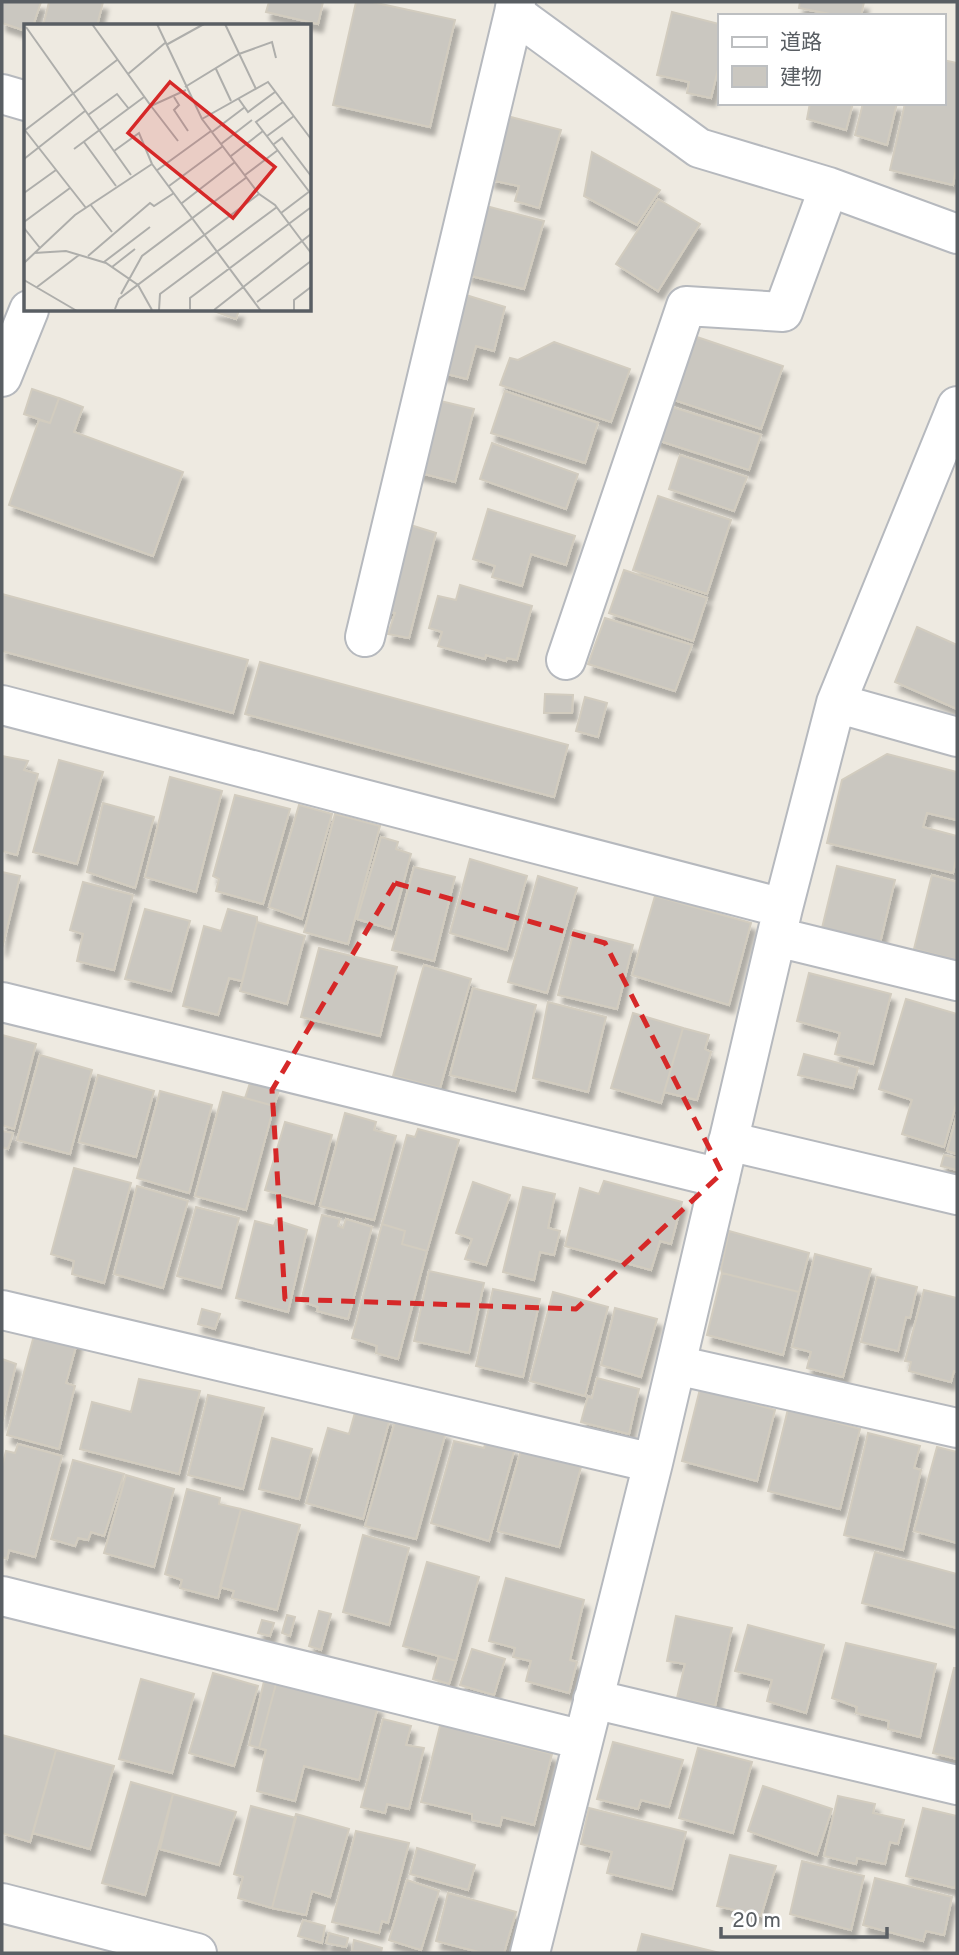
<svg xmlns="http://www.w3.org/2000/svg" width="959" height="1955" viewBox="0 0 959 1955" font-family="Overpass,'Noto Sans JP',sans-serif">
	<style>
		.building { fill: #cac7c0; stroke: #d2ccbf; stroke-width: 2; filter: url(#shadow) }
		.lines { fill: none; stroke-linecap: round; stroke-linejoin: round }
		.minor-casing { stroke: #b6b9be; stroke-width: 42 }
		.minor { stroke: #fff; stroke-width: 38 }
		.marked { fill: none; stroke: #d62828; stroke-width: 5; stroke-dasharray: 14 9; stroke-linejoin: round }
		.inset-road { fill: none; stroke: #aeaeab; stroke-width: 2 }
		.view { fill: #d62828; fill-opacity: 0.15; stroke: #d62828; stroke-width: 3.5 }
		.inset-edge { fill: none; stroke: #595e63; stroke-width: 3.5 }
	</style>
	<defs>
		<filter id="shadow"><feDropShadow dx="4.5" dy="8" stdDeviation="2" flood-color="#0004"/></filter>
	</defs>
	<rect width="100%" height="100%" fill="#eeeae1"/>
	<!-- building -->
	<path class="building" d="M2,2H41L33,26H26V31L2,23Z
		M49,2H103L97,26H43Z
		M269,2H323L318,24L266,12Z
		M356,2H372L455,20L430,127L333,105Z
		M800,2H864L861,16H840L799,8Z
		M672,12L719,24V65L711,98L687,93L689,82L657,75Z
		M943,60L957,63V163L953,185L890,170L905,103H943Z
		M810,103H853L846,130L807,119Z
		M863,103H897L887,145L855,135Z
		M507,116L561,130L539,208L515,201L519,186L490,180Z
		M592,152L660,190L637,225L584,196Z
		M658,199L700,224L658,291L616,264Z
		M486,206L544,221L524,289L467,275Z
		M456,292L505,307L494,351L476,346L467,379L439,372Z
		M211,310H239L236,319Z
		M688,334L783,366L761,429L665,397Z
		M554,342L630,369L611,422L500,385L510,358L518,360Z
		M32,389L59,398L50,423L24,414Z
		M505,391L598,423L585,463L491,433Z
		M59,398L83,407L74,432L183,472L153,556L9,505L39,420L50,423Z
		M432,399L474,409L455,482L413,471Z
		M666,405L761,435L749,470L654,439Z
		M492,443L578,474L566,509L480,479Z
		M680,455L747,477L734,511L669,489Z
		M658,496L731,520L707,594L633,570Z
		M488,509L575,536L566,565L531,554L522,586L492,577L495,566L473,559Z
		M404,523L436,533L409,638L388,634L395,613L382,610Z
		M624,570L707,598L693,641L609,613Z
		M460,585L532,606L517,660L507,658L506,661L486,655L485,659L438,646L442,632L429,628L438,596L456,600Z
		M2,594L248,660L233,713L2,651Z
		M605,618L692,645L675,691L588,664Z
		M917,627L957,645V709L895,682Z
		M260,662L568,745L554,797L245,714Z
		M545,694L573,695L572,713H544Z
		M585,697L607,703L598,737L576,731Z
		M887,754L957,772V820L927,813L923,827L957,836V854L953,873L827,843L842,780Z
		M2,756L28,761L24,770L38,774L17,855L2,851Z
		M59,760L103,772L77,864L33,852Z
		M170,777L222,791L196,892L145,877Z
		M235,795L290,809L263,904L216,891L219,879L213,876Z
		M103,803L154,817L135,888L87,872Z
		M299,805L332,814L302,919L269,907Z
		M335,814L380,826L348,944L304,932Z
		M381,837L398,842L396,849L411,854L391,929L357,919Z
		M470,859L527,876L507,950L450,933Z
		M837,866L895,880L880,943L822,928Z
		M414,867L455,877L434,961L392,950Z
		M2,872L20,876L2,949Z
		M932,875L957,882V960L914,949Z
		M538,876L577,888L547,993L508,982Z
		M83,882L133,895L114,970L77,961L83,934L70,930Z
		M655,896L751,923L729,1005L632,975Z
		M145,909L190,921L171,991L125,979Z
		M228,909L257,917V922L242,981L229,978L218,1015L183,1006L204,926L221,931Z
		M257,922L305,936L287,1004L240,991Z
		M574,930L633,945L617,1009L558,995Z
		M319,948L397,967L380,1036L301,1017Z
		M424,965L471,979L440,1088L393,1076Z
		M809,973L891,994L873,1064L835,1054L840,1033L797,1021Z
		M473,988L536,1005L515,1091L450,1075Z
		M906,999L957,1014V1101L944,1147L902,1134L912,1100L879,1089Z
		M548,1002L606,1017L588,1092L533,1078Z
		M633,1013L683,1028L661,1103L611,1088Z
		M683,1028L709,1035L705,1049L711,1052L697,1100L664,1092Z
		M2,1035L36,1044L14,1129L2,1125Z
		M804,1054L858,1068L853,1088L798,1075Z
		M40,1055L92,1070L70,1154L17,1140Z
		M98,1075L154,1091L136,1157L79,1142Z
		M250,1083L279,1090L274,1106L245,1098Z
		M160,1091L212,1105L189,1193L137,1178Z
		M223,1092L274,1106L246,1210L195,1196Z
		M345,1113L376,1122L374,1130L396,1136L374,1220L320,1206Z
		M957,1114V1154L947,1151Z
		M285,1122L332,1135L314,1204L265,1190Z
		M418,1129L459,1140L427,1251L402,1244L405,1231L382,1224L407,1135L415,1137Z
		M2,1131L13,1133L8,1149L2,1147Z
		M944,1155L957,1158V1170L941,1166Z
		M74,1168L131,1183L104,1283L72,1274L74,1261L51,1254Z
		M604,1181L682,1202L671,1244L660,1241L651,1270L565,1246L580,1188L599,1194Z
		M473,1182L510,1195L486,1265L465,1259L472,1239L456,1233Z
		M137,1186L188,1201L163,1288L114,1274Z
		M523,1187L555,1194L548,1228L560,1231L554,1255L540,1252L534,1280L503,1272Z
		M196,1207L239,1218L221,1288L177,1276Z
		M322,1215L340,1219L338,1226L343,1228L346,1219L372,1227L348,1319L317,1311L318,1307L301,1301Z
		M276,1220L307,1230L288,1312L236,1298L255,1221L274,1226Z
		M382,1224L405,1231L402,1244L427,1251L398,1359L376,1353L377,1346L352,1338Z
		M729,1231L809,1253L799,1292L722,1273L721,1269Z
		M815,1254L871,1269L843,1377L807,1368L811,1352L792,1347Z
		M429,1271L484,1283L469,1353L414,1341Z
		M722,1273L799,1292L783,1355L707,1335Z
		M877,1277L917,1287L910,1318L906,1317L898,1351L861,1342Z
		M493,1289L540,1299L523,1377L476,1366Z
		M924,1290L957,1298V1372L954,1371L951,1382L909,1371L911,1362L905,1361Z
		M553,1292L608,1307L585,1396L530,1381Z
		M615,1308L657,1319L641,1377L601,1365Z
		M202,1309L220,1314L215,1329L198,1324Z
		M36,1328L78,1339L66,1383L75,1386L59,1449L7,1435Z
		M2,1359L16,1364L2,1423Z
		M597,1378L639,1389L629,1434L581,1422L588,1396L592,1398Z
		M139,1379L200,1391L179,1474L80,1449L92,1402L131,1412Z
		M700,1389L775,1410L757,1481L682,1461Z
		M208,1395L264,1408L243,1489L188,1475Z
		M356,1409L390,1418L363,1519L306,1503L328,1428L349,1434Z
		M788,1409L860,1429L840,1509L768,1491Z
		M396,1418L446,1432L416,1539L365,1526Z
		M868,1433L920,1446L914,1468L921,1470L903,1550L844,1535Z
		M272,1438L312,1449L299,1499L259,1489Z
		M454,1441L484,1448L486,1441L515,1448L489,1541L431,1523Z
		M18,1444L62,1456L35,1557L9,1550L7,1559L2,1557V1467L6,1451L15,1453Z
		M937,1447L957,1452V1543L914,1531Z
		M521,1450L581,1467L559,1547L498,1531Z
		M73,1460L124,1474L104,1536L91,1532L88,1540L78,1538L75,1546L51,1539Z
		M126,1475L174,1489L154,1567L104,1553Z
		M187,1489L220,1498L219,1504L241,1509L218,1598L180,1588L182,1580L165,1574Z
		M241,1509L300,1525L277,1610L232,1598L234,1591L220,1587Z
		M363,1535L409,1548L389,1625L343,1612Z
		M875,1552L957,1574V1628L862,1603Z
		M427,1562L479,1577L456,1661L403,1646Z
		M506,1578L584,1600L570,1660L577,1662L569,1693L526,1681L531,1661L513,1657L515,1648L489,1641Z
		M319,1611L331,1614L321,1650L309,1646Z
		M287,1615L295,1617L290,1636L282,1633Z
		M676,1616L732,1628L715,1706L677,1698L685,1664L667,1661Z
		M262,1620L274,1623L270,1636L258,1633Z
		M748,1625L824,1645L806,1713L767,1701L772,1680L735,1671Z
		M846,1643L936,1664L920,1737L888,1729L889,1721L856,1713L857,1707L832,1698Z
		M472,1649L505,1659L494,1695L460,1685Z
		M439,1656L456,1661L449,1684L433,1679Z
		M954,1668H957V1759L933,1753Z
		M213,1673L258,1686L234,1766L189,1753Z
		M265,1677L277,1680L259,1748L249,1745Z
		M141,1679L194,1694L172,1773L119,1759Z
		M277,1680L378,1706L359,1780L304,1766L295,1801L257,1791L266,1750L259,1748Z
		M383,1719L411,1726L406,1745L424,1748L409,1809L387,1804L385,1813L361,1807Z
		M441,1722L478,1732L476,1735L552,1754L534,1825L502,1817L500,1826L472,1820V1814L421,1802Z
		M2,1735L56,1750L30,1842L2,1833Z
		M613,1742L683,1760L669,1807L641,1800L638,1809L597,1799Z
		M698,1748L752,1762L733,1833L679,1818Z
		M56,1750L114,1766L90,1849L33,1833Z
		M131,1782L173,1794L145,1895L102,1883Z
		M763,1786L832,1809L817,1855L748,1831Z
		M173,1794L236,1812L219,1865L160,1849Z
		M838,1796L875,1804L873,1813L904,1820L898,1844L890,1842L885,1864L857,1858L856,1864L824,1856Z
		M251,1806L296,1818L272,1908L238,1898L243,1877L234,1874Z
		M589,1808L686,1832L672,1889L607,1873L612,1852L581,1844Z
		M923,1808L957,1816V1880L955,1888L906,1876Z
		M296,1814L349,1829L330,1897L312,1891L306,1915L272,1908Z
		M356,1831L409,1843L388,1923L382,1921L379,1933L332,1922Z
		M417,1848L475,1865L468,1890L410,1874Z
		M730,1855L776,1866L761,1916L717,1906Z
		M802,1861L864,1876L851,1930L790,1914Z
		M875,1878L952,1897L944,1935L926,1931L923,1941L863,1925Z
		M407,1880L439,1891L421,1950L389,1940Z
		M448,1893L516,1912L504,1953H483L436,1941Z
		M303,1920L325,1926L322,1943L298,1936Z
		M329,1933L348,1938L346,1947L326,1943Z
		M642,1934L720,1953H637Z
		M354,1940L382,1948L381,1953L352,1951Z"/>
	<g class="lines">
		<!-- minor casing -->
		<g class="minor-casing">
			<path id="minor" d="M516,2L514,13L699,148L829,187L957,234
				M2,94L26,101
				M2,377L29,310
				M365,637L514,13
				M566,660L686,306L783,312L829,187
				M836,703L957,737
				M2,705L783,908
				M777,937L957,981
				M2,1002L720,1178
				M728,1141L957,1195
				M2,1310L653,1463
				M676,1365L957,1428
				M2,1596L583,1740
				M593,1699L957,1785
				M2,1903L197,1953
				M530,1953L653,1463L783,908L836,703L957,406"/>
		</g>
		<!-- minor -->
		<use href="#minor" class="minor"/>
	</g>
	<!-- marked area -->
	<path class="marked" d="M395,883L605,943L722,1173L576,1309L285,1299L272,1090Z"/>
	<!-- overview -->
	<g transform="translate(24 24)">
		<rect width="287" height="287" fill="#eeeae1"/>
		<path class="inset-road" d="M68,0L127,82L162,66M133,0L178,95L235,170M201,0L232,65M2,3L107,151M142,21L180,0M192,45L207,77M104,50L141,19M161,63L215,30L248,18L252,34M150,73L155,81L150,86L164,107M214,74L224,88L251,68M259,78L232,98L287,170M127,82L154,117M64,91L93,70L105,85M178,95L244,58L287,115M0,105L62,184M0,107L93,36M188,108L221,83M243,112L270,92M60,118L92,162M197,120L228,96M250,120L258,114L287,152M50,125L120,73M90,127L115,109L128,140M207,132L239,107M0,135L61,87M132,147L187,107M221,151L254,126M145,162L199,122M0,169L32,146M158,179L211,138M66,180L88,208M257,189L286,167M0,198L46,164M0,204L16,224M10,229L42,227L82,239L114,261L128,286M64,232L126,179L130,182L150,169M80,238L126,203M0,239L51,191L128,140L237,287M88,243L111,225M0,256L53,287M13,263L55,231M97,270L118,232L223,153M233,278L287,237M91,285L95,275L235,170L251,181L287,229M166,285V274L286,184M135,286L136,270L253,183M190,286L287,210M73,287H222M270,287V276L287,263"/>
		<path class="view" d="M146,58L251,143L209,194L104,109Z"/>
		<rect width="287" height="287" class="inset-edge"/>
	</g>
	<!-- border -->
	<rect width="959" height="1955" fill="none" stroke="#595e63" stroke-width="7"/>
	<!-- legend -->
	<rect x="718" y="14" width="228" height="91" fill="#ffffff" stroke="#bdbfc1" stroke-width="2"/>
	<rect x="732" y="37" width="35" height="10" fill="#ffffff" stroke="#bdbfc1" stroke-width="2"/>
	<text x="780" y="49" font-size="21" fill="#595e63">道路</text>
	<rect x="732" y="66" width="35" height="21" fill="#cac7c0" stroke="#bdbfc1" stroke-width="2"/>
	<text x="780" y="84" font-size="21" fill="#595e63">建物</text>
	<!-- scale -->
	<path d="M721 1927v10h166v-10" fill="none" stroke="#595e63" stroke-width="3.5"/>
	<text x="732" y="1927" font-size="21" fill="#595e63" stroke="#ffffff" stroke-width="5" paint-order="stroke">20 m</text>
</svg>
